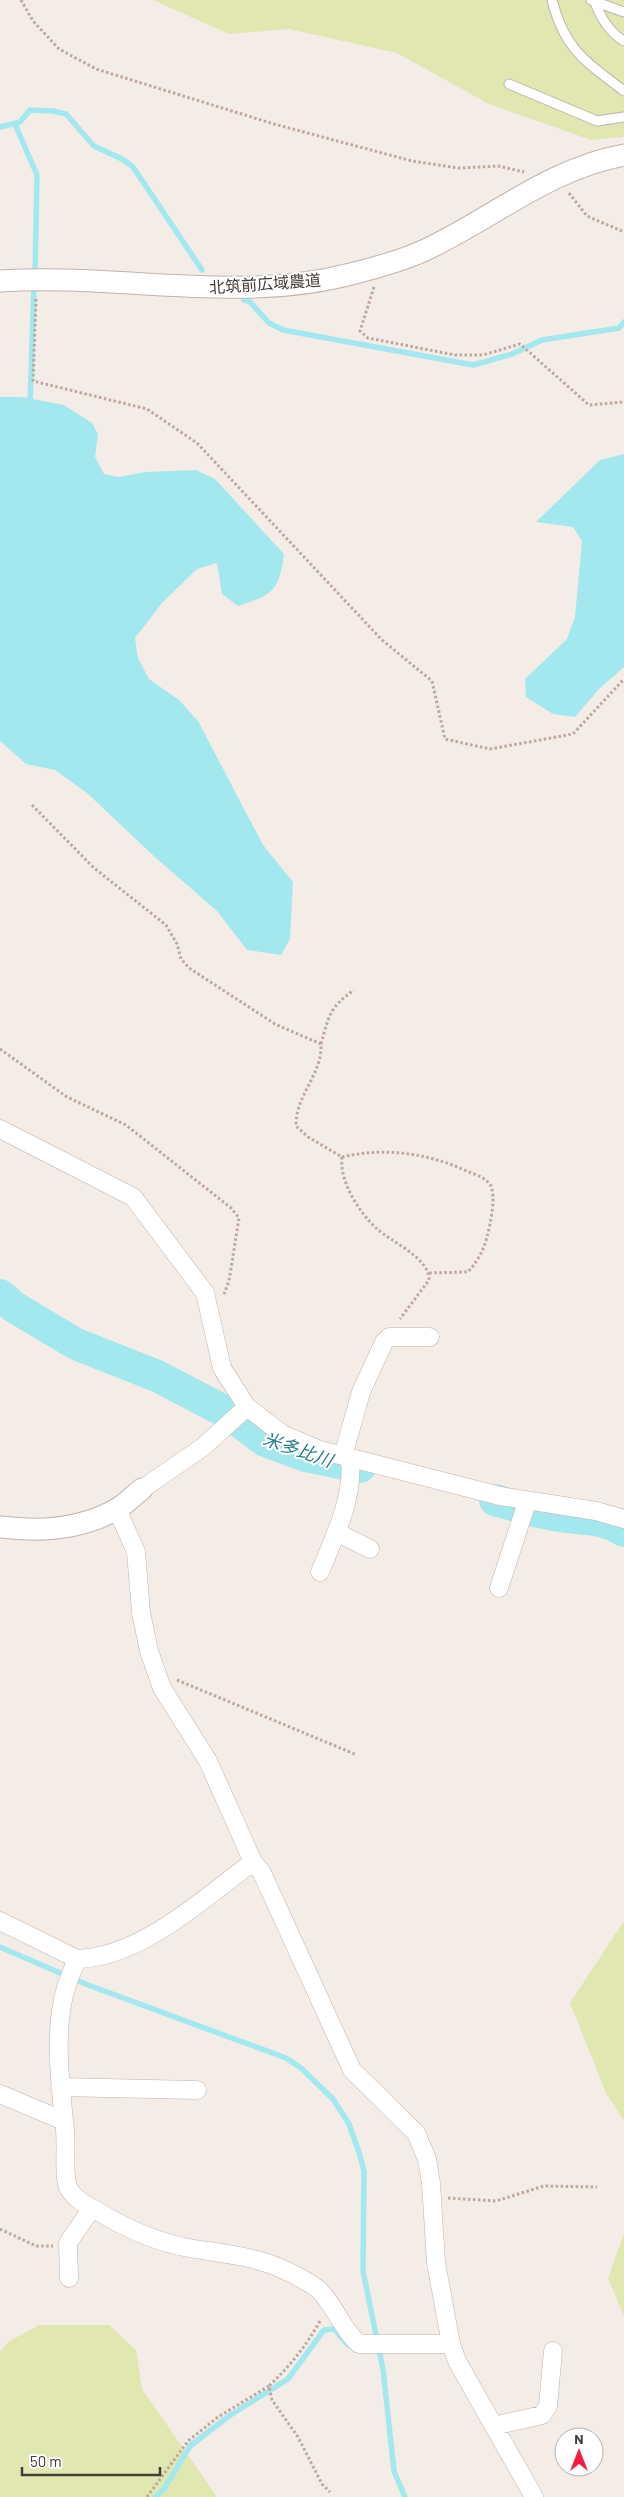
<svg xmlns="http://www.w3.org/2000/svg" width="624" height="2497" viewBox="0 0 624 2497" font-family="Barlow,'Noto Sans JP',sans-serif">
	<style>
		.green { fill: #e0e7b1 }
		.water { fill: #a4e8ef }
		.lines { fill: none; stroke-linecap: round; stroke-linejoin: round }
		.stream { stroke: #a4e8ef; stroke-width: 5.5 }
		.river { stroke: #a4e8ef; stroke-width: 32 }
		.service-casing { stroke: #c1b4ad; stroke-width: 11 }
		.minor-casing { stroke: #c1b4ad; stroke-width: 19 }
		.tertiary-casing { stroke: #c1b4ad; stroke-width: 23 }
		.path { stroke: #c0a79b; stroke-width: 3; stroke-dasharray: 2.5 2.5; stroke-linecap: butt }
		.service { stroke: #fff; stroke-width: 9 }
		.minor { stroke: #fff; stroke-width: 18 }
		.tertiary { stroke: #fff; stroke-width: 21 }
		.labels { text-anchor: middle; dominant-baseline: central; stroke-width: 4; stroke-linejoin: round; paint-order: stroke }
		.street-label { font-size: 16px; fill: #463b36; stroke: #fff }
		.water-label { font-size: 18px; font-style: italic; fill: #297e88; stroke: #fff }
	</style>
	<rect width="100%" height="100%" fill="#f3ece7"/>
	<!-- green -->
	<path class="green" d="M153,0H624V137L591,140L489,104L397,53L289,29L229,34Z
		M624,1921V2121L606,2093L570,2003Z
		M624,2234V2316L608,2278Z
		M39,2325H109L136,2350L142,2389L217,2497H0V2352L8,2342Z"/>
	<!-- water -->
	<path class="water" d="M0,397H22L64,405L92,423L98,434L95,457L104,474L118,477L146,472L196,470L215,479L284,554C279,591 273,595 238,606L222,594L217,563L197,569L162,603L135,638L138,658L149,679L179,700L198,721L263,845L293,882L290,939L281,955L247,950L217,911L156,858L87,793L55,770L26,764L0,741Z
		M624,454V667L599,689L575,717L553,714L526,697L525,679L567,639L575,617L582,541L573,527L536,522L600,460Z"/>
	<g class="lines">
		<!-- stream -->
		<path class="stream" d="M15,124L37,175L35,275
			M0,127L20,122L30,110L53,111L66,114L94,146L124,160L133,167L202,270
			M244,300L250,302L269,323L283,330L473,365L512,354L542,340L619,328L624,322
			M30,405L34,284
			M0,1947L88,1985L286,2058L301,2068L333,2099L349,2124L359,2152L364,2171L363,2271L383,2369L394,2471L405,2497
			M155,2497L164,2489L190,2446L229,2416L288,2379L324,2330L334,2329L348,2345L354,2347"/>
		<!-- river -->
		<path class="river" d="M0,1295L14,1307L76,1344L157,1376L228,1413L265,1441L306,1456L360,1467
			M495,1500C516,1506 538,1513 560,1516C584,1520 603,1517 624,1531"/>
		<!-- service casing -->
		<g class="service-casing">
			<path id="service" d="M552,0C565,50 585,61 624,91
				M591,0L624,12
				M595,2C600,17 610,33 624,41
				M509,84L597,121L624,117"/>
		</g>
		<!-- minor casing -->
		<g class="minor-casing">
			<path id="minor" d="M0,1129L133,1197L205,1293L222,1368L247,1407L282,1434L320,1450L500,1496L596,1511L624,1519
				M343,1456L361,1392L384,1342L389,1337H430
				M142,1489L203,1447L247,1407
				M117,1509L136,1552L141,1612L149,1651L162,1688L208,1761L253,1862L262,1873L352,2070L416,2133L427,2159L431,2183L436,2263L451,2344L457,2361L534,2497
				M336,1532L370,1549
				M320,1572C335,1535 354,1499 350,1458
				M499,1588L527,1502
				M0,1921L77,1959C142,1957 202,1899 253,1862
				M60,2087L197,2090
				M0,2094L64,2121C68,2139 62,2177 69,2189C75,2200 88,2206 99,2212C127,2229 156,2242 189,2248C212,2252 235,2254 257,2260C273,2264 294,2274 309,2283C332,2295 339,2327 359,2344H451
				M64,2121C60,2080 54,2032 65,1991C68,1980 73,1969 77,1959
				M69,2278L68,2243L92,2208
				M494,2426L542,2415L548,2406L553,2351"/>
		</g>
		<!-- tertiary casing -->
		<g class="tertiary-casing">
			<path id="tertiary" d="M0,281C117,273 236,304 351,274C375,268 401,261 423,251C492,219 548,169 624,155
				M0,1527C39,1532 82,1529 117,1509C126,1504 134,1495 142,1489"/>
		</g>
		<!-- path -->
		<path class="path" d="M21,0L33,21L59,49L96,69L274,124L412,161L458,168L498,166L524,172
			M569,193L587,216L624,232
			M374,287L360,331L368,338L455,355H483L520,344L589,405L624,402
			M36,299L33,381L147,409L197,443L382,640L432,681L445,739L490,749L573,734L624,679
			M32,805L94,868L166,925L177,944L181,959L189,968L275,1024L321,1044C323,1073 295,1096 296,1126L308,1137L342,1157C339,1181 359,1212 376,1228C391,1242 430,1258 429,1280L400,1319
			M321,1044C329,1015 330,1007 354,990
			M0,1049L67,1097L126,1125L231,1208L239,1218L229,1281L224,1294
			M342,1157C386,1147 428,1153 469,1172C477,1175 486,1178 491,1186C495,1196 492,1214 490,1224C486,1244 482,1256 468,1272L429,1273
			M177,1680L357,1755
			M448,2198L496,2201L544,2186L597,2187
			M0,2229L36,2246H53
			M320,2321C306,2346 290,2366 269,2386L272,2400L298,2437L322,2484L330,2492
			M147,2497L188,2441L218,2417L269,2386"/>
		<!-- service -->
		<use href="#service" class="service"/>
		<!-- minor -->
		<use href="#minor" class="minor"/>
		<!-- tertiary -->
		<use href="#tertiary" class="tertiary"/>
	</g>
	<g class="labels">
		<!-- street labels -->
		<g class="street-label">
			<text transform="translate(265 283) rotate(-4)">北筑前広域農道</text>
		</g>
		<!-- water labels -->
		<g class="water-label">
			<text transform="translate(298 1449) rotate(19)">米多比川</text>
		</g>
	</g>
	<!-- north arrow -->
	<g transform="translate(579 2452)"><circle r="24" fill="#ffffff" stroke="#b5b1af"/>
	<path d="M0-4L9 19L0 12L-9 19Z" fill="#f51c41"/>
	<text y="-8" font-size="14" font-weight="bold" text-anchor="middle" fill="#463b36">N</text>
	</g>
	<!-- scale -->
	<path d="M22 2467v8h138v-8" fill="none" stroke="#463b36" stroke-width="2.5"/>
	<text x="30" y="2467" font-size="15" fill="#463b36" stroke="#ffffff" stroke-width="4" paint-order="stroke">50 m</text>
</svg>
